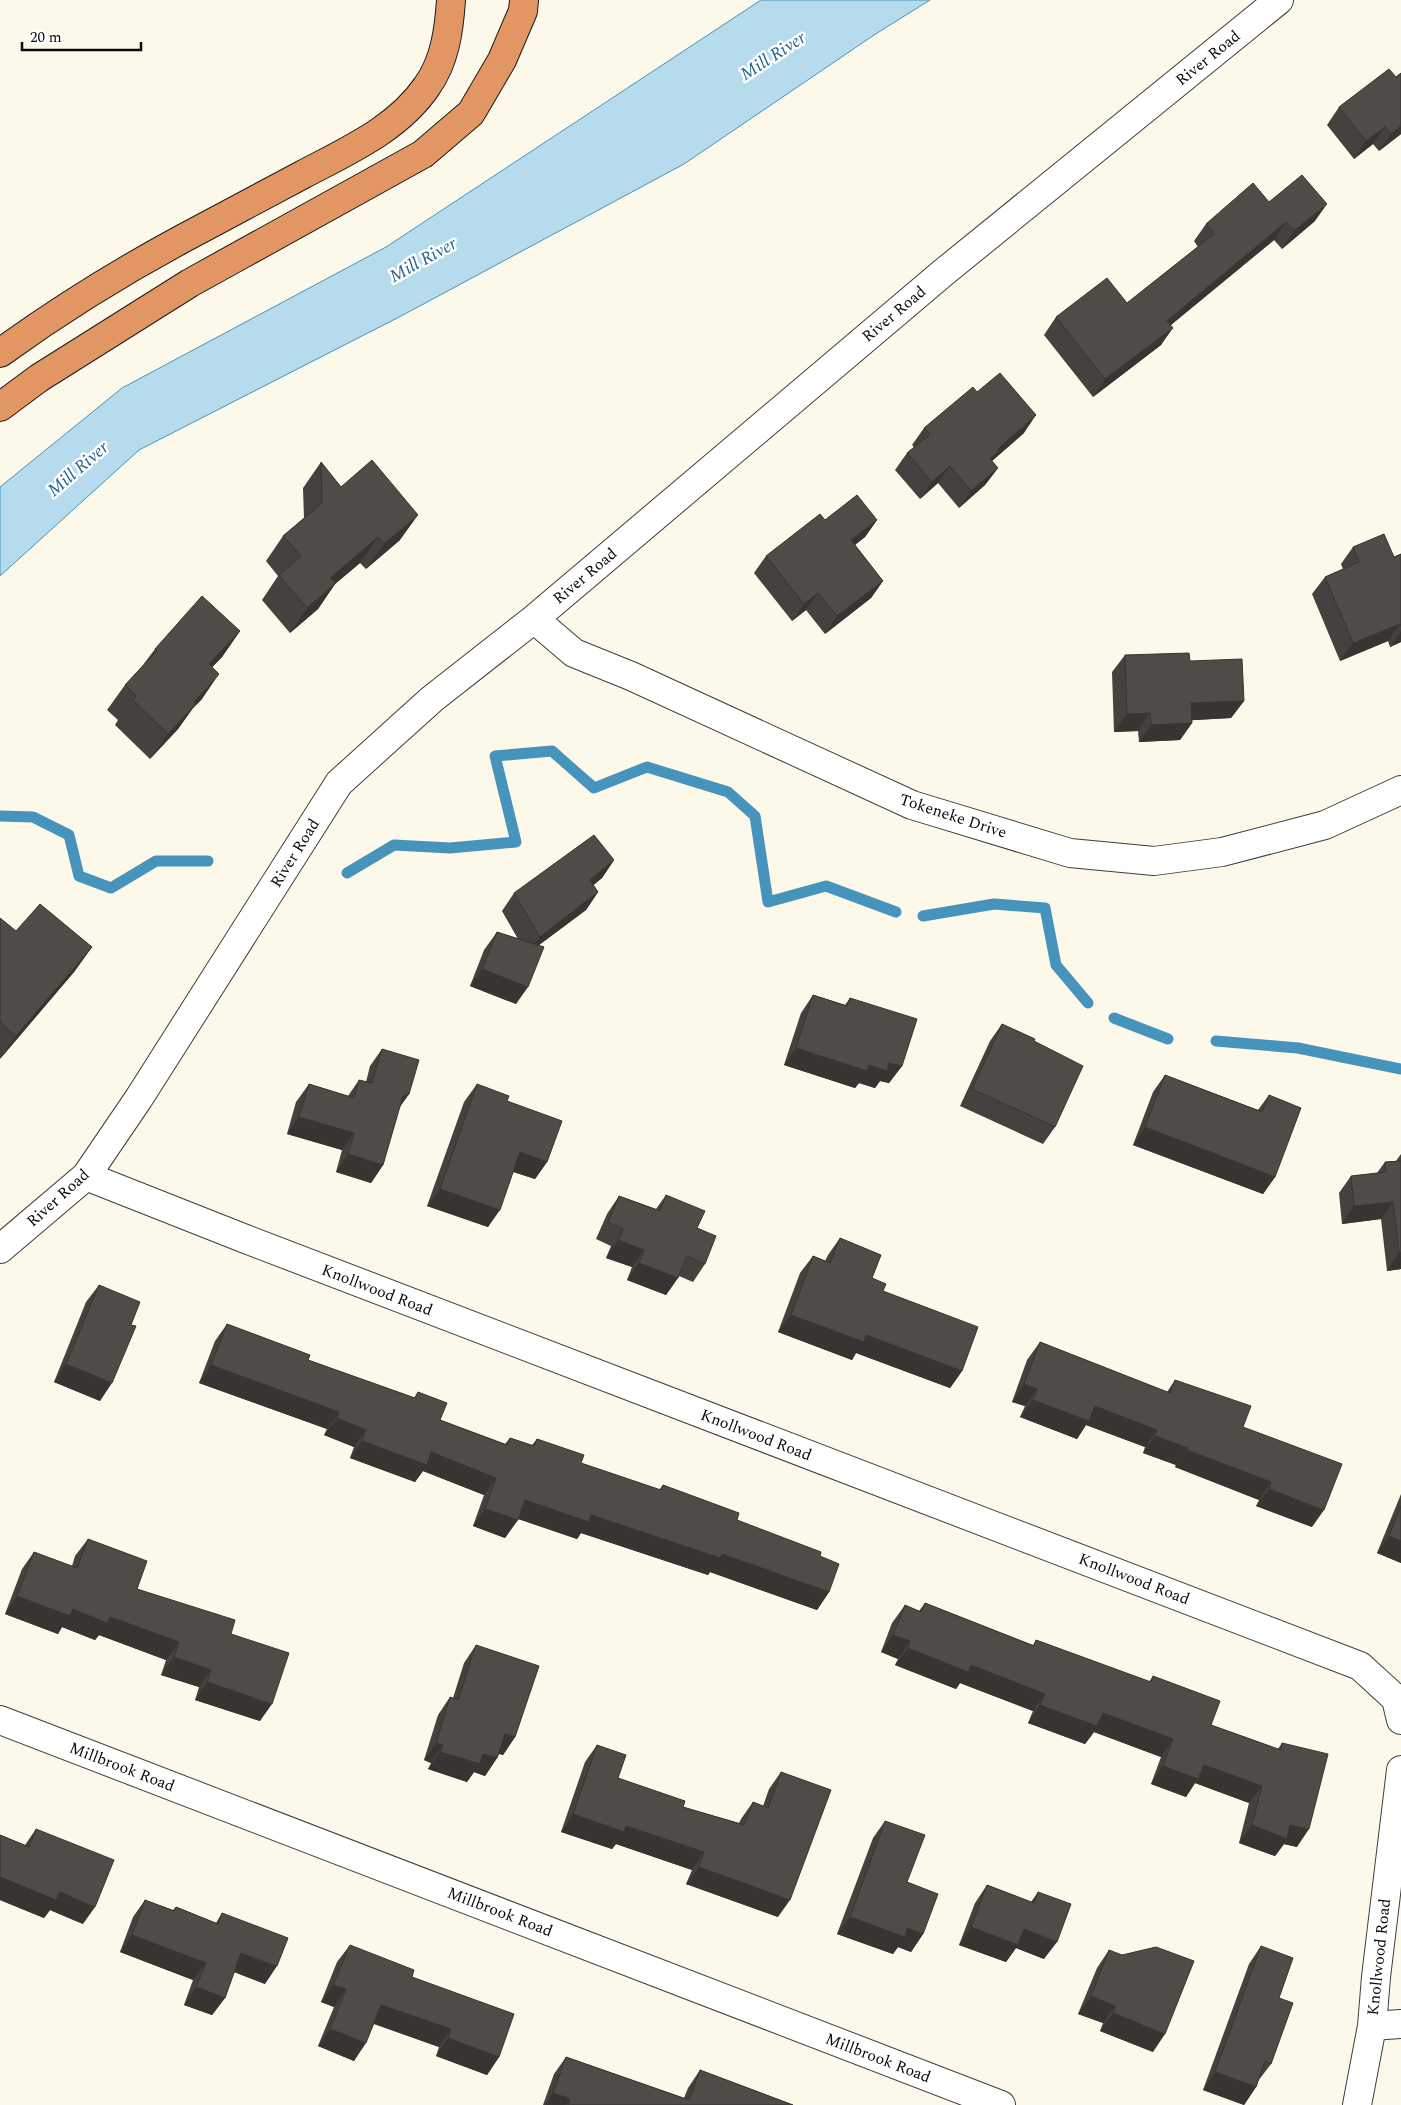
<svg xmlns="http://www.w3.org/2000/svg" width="1401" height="2105" viewBox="0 0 1401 2105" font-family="Spectral,serif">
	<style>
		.water { fill: #b5dbed; stroke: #4693bb }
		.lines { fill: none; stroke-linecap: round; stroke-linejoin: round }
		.stream { stroke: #4693bb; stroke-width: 11 }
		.street-casing { stroke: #3d3d3d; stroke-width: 30 }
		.highway-casing { stroke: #1b1b1b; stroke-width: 30 }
		.street { stroke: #fff; stroke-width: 28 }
		.highway { stroke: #e19663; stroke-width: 28 }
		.wall { fill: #46403e }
		.shaded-wall { fill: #393432 }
		.building { fill: #514b48; stroke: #393432 }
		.labels { text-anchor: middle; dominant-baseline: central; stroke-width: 5; stroke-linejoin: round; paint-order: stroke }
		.street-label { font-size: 16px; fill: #0a0a0a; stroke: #fff }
		.water-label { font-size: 18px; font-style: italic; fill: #25648b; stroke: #fff }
	</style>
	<rect width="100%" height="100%" fill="#fcf8ea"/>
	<!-- water -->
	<path class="water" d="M761,0H930L874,35L684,164L403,315L139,450L0,576V487L122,388L386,247Z"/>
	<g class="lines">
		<!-- stream -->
		<path class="stream" d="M0,816L33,817L69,835L79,876L111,888L156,861H208
			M347,873L394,845L450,848L516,842L495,756L552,751L594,788L647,767L728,792L755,816L768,902L826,886L896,912
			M923,916L994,904L1045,908L1056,965L1088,1003
			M1114,1018L1168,1039
			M1216,1041L1298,1048L1401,1069"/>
		<!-- street casing -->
		<g class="street-casing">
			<path id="street" d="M534,619L574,653L631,676L912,805L1070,853L1154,861L1222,852L1325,825L1401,790
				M86,1176L243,1238L1360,1666L1396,1699L1401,1720
				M0,1249L86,1176L139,1098L339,783L432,699L534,619L944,272L1279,0
				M0,1720L1001,2105
				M1372,2026L1401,2024
				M1357,2105L1372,2026L1376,1977L1401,1770"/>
		</g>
		<!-- highway casing -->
		<g class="highway-casing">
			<path id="highway" d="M0,353C58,311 119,273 182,239C222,218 262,196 302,175C347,151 398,129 427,86C445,61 449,30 451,0
				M0,407L39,378L190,283L423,154L471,113L502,60L523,11L524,0"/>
		</g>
		<!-- street -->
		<use href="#street" class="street"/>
		<!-- highway -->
		<use href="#highway" class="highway"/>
	</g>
	<!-- wall -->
	<path class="wall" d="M1401,73V134L1379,151L1373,144L1354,159L1327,125L1339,107L1396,77Z
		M1269,202L1315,221L1282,249L1274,240L1171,325L1161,345L1093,397L1044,335L1056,317L1127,303L1198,247L1194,241L1206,224Z
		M977,392L1024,433L992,461L998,468L985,485L959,508L938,483L920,499L895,470L907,453L914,447L912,445L924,428Z
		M321,462L341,487L400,540L366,569L360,563L335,584L318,609L290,633L262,600L278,576L266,561L283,536L304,518L303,488Z
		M825,520H877L865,537L855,545L883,581L871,598L825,634L806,610L792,621L754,573L766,556Z
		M1353,547L1394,557L1401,554V642L1390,647L1388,641L1340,661L1312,594L1325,577L1343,569L1341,564Z
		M240,631L222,657L212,667L202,699L193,708L178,729L150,759L115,725L118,720L107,710L125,685L143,665L155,649Z
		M1125,655L1190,661L1244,701L1231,718L1192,720V723L1180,740L1139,742L1138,731L1114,732L1112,672Z
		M614,860L602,878L593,885L598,892L586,910L539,945L516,1004L470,986L484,950L497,932L518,939L502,911L514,893Z
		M0,918L16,931L92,947L74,972L0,1059Z
		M813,995L845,1005L850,998L902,1066L889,1083L880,1081L875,1088L859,1083L855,1088L784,1065L801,1013Z
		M1002,1024L1055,1127L1043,1144L960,1106L990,1041Z
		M382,1049L409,1094L399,1108L383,1165L371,1183L336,1172L342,1150L287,1134L296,1102L309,1084L348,1096L359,1080L366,1082L370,1066Z
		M1165,1075L1258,1110L1269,1095L1275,1177L1263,1194L1133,1145L1153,1092Z
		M477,1084L507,1101L547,1162L535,1179L513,1172L488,1227L427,1206L464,1102Z
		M1401,1154V1269L1387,1271L1381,1219L1342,1224L1339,1193L1351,1176L1377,1173L1385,1162L1396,1161Z
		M666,1195L697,1228L705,1264L693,1282L679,1276L666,1295L627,1280L632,1267L606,1258L611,1246L596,1239L607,1214L619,1196L656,1209Z
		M840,1238L883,1291L962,1371L950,1388L856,1353L852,1360L778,1332L800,1273L813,1256L825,1261L828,1255Z
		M99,1285L100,1401L54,1382L86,1302Z
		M227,1324L308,1360L414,1398L418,1392L440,1420L505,1444L510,1438L532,1445L537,1439L581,1463L659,1490L663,1485L737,1520L820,1556L829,1592L817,1610L710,1572L708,1575L581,1533L577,1539L518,1519L505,1538L473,1526L484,1495L423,1471L415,1482L350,1458L354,1447L324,1435L327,1429L199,1383L215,1341Z
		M1040,1342L1167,1392L1175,1380L1243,1427L1312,1527L1256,1506L1259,1500L1175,1467L1176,1465L1143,1453L1145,1447L1086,1425L1077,1439L1020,1417L1025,1406L1012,1402L1027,1360Z
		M1401,1494V1563L1377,1553Z
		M88,1539L137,1589L231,1634L260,1721L195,1700L199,1687L161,1675L166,1660L99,1635L95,1640L62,1627L58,1634L5,1614L22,1569L34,1552L72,1566L75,1556Z
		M925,1603L1033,1645L1036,1640L1149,1682L1153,1676L1211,1725L1278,1749L1282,1743L1297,1847L1284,1844L1275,1856L1239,1843L1249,1803L1195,1783L1186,1797L1151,1784L1161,1757L1094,1732L1085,1744L1028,1723L1033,1711L960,1683L956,1689L895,1665L898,1659L881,1652L892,1623L905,1605L919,1611Z
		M476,1645L515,1737L503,1755L499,1754L497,1758L485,1776L474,1772L467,1782L428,1769L431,1763L424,1760L438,1715L450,1697L453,1698L464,1663Z
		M597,1745L618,1778L683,1807L739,1823L741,1819L753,1802L763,1806L769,1789L781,1772L778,1917L686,1884L692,1870L616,1844L612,1849L561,1832L585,1762Z
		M885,1821L907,1882L923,1934L911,1952L898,1947L893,1954L837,1934L873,1838Z
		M36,1829L83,1924L50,1910L44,1918L0,1900V1835L25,1845Z
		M987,1885L1031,1902L1038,1892L1044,1959L1016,1948L1006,1962L959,1945L975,1903Z
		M145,1900L173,1910L176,1907L216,1923L222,1913L265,1984L234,1972L225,1998L212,2015L184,2005L193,1980L120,1952L133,1917Z
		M350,1945L412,1977L499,2057L487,2075L436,2056L439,2047L374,2024L354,2061L318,2046L334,2007L321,2002L337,1962Z
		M1261,1946L1279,1998L1271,2064L1258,2081L1256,2087L1244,2105L1203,2090L1249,1964Z
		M1109,1950L1153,2052L1100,2031L1103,2023L1078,2014L1097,1968Z
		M566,2057L684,2098L688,2088L700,2070L793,2105H543L554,2074Z"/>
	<!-- shaded-wall -->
	<path class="shaded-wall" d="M1401,126V134L1379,151L1391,134Z
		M1385,127L1373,144L1354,159L1366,141Z
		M1327,204L1315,221L1282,249L1294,231Z
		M1286,222L1274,240L1155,338L1167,321Z
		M1173,328L1161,345L1093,397L1105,379Z
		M1036,415L1024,433L992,461L987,468L990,459L998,449Z
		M950,466L938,483L920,499L932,482Z
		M998,468L985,485L959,508L971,491Z
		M418,515L400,540L366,569L384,544Z
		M877,520L865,537L839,557L851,540Z
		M378,537L360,563L335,584L318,609L290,633L307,608L330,578Z
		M883,581L871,598L825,634L837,616Z
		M818,593L806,610L792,621L804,604Z
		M1400,624L1388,641L1340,661L1353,643Z
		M240,631L222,657L191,689L209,664Z
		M1401,631V642L1390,647Z
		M219,674L202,699L193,708L178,729L150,759L168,734L194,702Z
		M1244,701L1231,718L1179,721L1191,703Z
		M1150,713L1138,731L1114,732L1127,714Z
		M1192,723L1180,740L1139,742L1151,725Z
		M614,860L602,878L578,898L590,880Z
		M598,892L586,910L527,954L540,937Z
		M92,947L74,972L0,1059L16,1036Z
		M482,969L528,987L516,1004L470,986Z
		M796,1048L869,1065L889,1063L902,1066L889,1083L880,1081L875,1088L859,1083L855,1088L784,1065Z
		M409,1094L397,1111L403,1096Z
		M299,1117L354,1133L342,1150L287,1134Z
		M1145,1127L1275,1177L1263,1194L1133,1145Z
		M520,1152L547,1162L535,1179L508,1170Z
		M348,1154L383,1165L371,1183L336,1172Z
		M440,1189L500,1210L488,1227L427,1206Z
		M1393,1202L1381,1219L1342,1224L1354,1206Z
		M618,1240L644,1250L632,1267L606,1258Z
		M1399,1253H1401V1269L1387,1271Z
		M639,1263L678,1278L666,1295L627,1280Z
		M791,1315L866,1335L962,1371L950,1388L856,1353L852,1360L778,1332Z
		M66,1364L112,1383L100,1401L54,1382Z
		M211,1365L339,1412L327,1429L199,1383Z
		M1024,1384L1037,1389L1025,1406L1012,1402Z
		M1033,1400L1095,1406L1157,1430L1145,1447L1086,1425L1077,1439L1020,1417Z
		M337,1418L366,1430L354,1447L324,1435Z
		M1155,1436L1188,1448L1176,1465L1143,1453Z
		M362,1441L431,1452L496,1478L484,1495L423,1471L415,1482L350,1458Z
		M1187,1450L1271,1482L1259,1500L1175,1467Z
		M1269,1489L1324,1510L1312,1527L1256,1506Z
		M525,1500L591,1515L722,1554L829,1592L817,1610L710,1572L708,1575L581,1533L577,1539L513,1517Z
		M485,1509L518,1520L505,1538L473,1526Z
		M1389,1536L1401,1541V1563L1377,1553Z
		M17,1596L73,1609L110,1617L179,1642L166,1660L99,1635L95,1640L62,1627L58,1634L5,1614Z
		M893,1635L910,1641L898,1659L881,1652Z
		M908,1648L971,1665L1045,1694L1033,1711L960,1683L956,1689L895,1665Z
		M174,1657L211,1670L199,1687L161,1675Z
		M207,1682L272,1704L260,1721L195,1700Z
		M1040,1705L1103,1713L1173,1739L1161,1757L1094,1732L1085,1744L1028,1723Z
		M505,1734L515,1737L503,1755L493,1752Z
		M436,1743L443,1745L431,1763L424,1760Z
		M440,1752L483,1754L497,1758L485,1776L474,1772L467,1782L428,1769Z
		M1204,1765L1262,1786L1249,1803L1195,1783L1186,1797L1151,1784L1163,1766Z
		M573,1814L626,1826L704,1852L692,1870L616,1844L612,1849L561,1832Z
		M1252,1825H1290L1309,1829L1297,1847L1284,1844L1275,1856L1239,1843Z
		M699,1867L790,1900L778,1917L686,1884Z
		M0,1877L60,1892L95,1907L83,1924L50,1910L44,1918L0,1900Z
		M850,1917L907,1928L923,1934L911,1952L898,1947L893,1954L837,1934Z
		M971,1927L1024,1929L1057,1942L1044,1959L1016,1948L1006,1962L959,1945Z
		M132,1935L206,1963L193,1980L120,1952Z
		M241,1953L277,1966L265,1984L229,1970Z
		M333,1985L346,1989L334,2007L321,2002Z
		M196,1987L225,1998L212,2015L184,2005Z
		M1091,1996L1115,2006L1103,2023L1078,2014Z
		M381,2005L451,2029L439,2047L369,2022Z
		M1113,2013L1165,2034L1153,2052L1100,2031Z
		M330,2029L366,2043L354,2061L318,2046Z
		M448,2038L499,2057L487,2075L436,2056Z
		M1215,2072L1256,2087L1244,2105L1203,2090Z
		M553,2093L570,2099L566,2105H545Z"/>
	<!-- building -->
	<path class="building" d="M1389,69L1396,77L1401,73V126L1391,134L1385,127L1366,141L1339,107Z
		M1302,175L1327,204L1294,231L1286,222L1167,321L1173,328L1105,379L1056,317L1107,278L1127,303L1214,234L1206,224L1253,183L1269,202Z
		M1000,373L1036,415L998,449L999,451L990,459L998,468L971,491L950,466L932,482L907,453L930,434L924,428L973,387L977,392Z
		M372,460L418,515L384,544L378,537L330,578L336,583L307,608L279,575L301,556L283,536L322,503L321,462L341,487Z
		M857,495L877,520L851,540L883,581L837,616L818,593L804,604L766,556L820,514L825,520Z
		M1384,534L1394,557L1401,554V626L1400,624L1353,643L1325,577L1359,562L1353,547Z
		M202,596L240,631L209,664L219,674L194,702L196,704L168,734L133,700L136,696L125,685L157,651L155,649Z
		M1189,653L1190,661L1242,659L1244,701L1191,703L1192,723L1151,725L1150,713L1127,714L1125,655Z
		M594,835L614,860L590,880L598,892L540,937L514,893Z
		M40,904L92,947L16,1036L0,1022V918L16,931Z
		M497,932L544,947L528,987L482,969Z
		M813,995L847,1006L850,998L917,1019L902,1066L889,1063L887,1071L869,1065L867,1071L796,1048Z
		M1002,1024L1035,1039L1034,1041L1083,1066L1055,1127L972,1089Z
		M382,1049L419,1060L409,1094L403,1096L383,1165L348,1154L354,1133L299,1117L309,1084L354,1098L359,1080L372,1083Z
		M1165,1075L1262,1112L1269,1095L1301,1108L1275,1177L1145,1127Z
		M477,1084L509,1096L507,1101L562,1121L547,1162L520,1152L500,1210L440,1189Z
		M1401,1161V1253H1399L1393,1202L1354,1206L1351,1176L1386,1172L1385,1162Z
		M666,1195L705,1211L697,1228L716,1236L705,1264L687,1256L678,1278L639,1263L644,1250L618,1240L623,1229L608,1222L619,1196L660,1211Z
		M840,1238L881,1255L872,1278L886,1284L883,1291L978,1327L962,1371L866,1335L864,1342L791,1315L813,1256L830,1263Z
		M99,1285L140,1302L131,1325L136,1326L112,1383L66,1364Z
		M227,1324L310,1355L308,1360L415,1398L418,1392L447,1403L440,1420L507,1445L510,1438L534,1446L537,1439L584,1455L581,1463L661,1490L663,1485L739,1513L737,1520L821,1552L820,1556L839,1564L829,1592L722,1554L720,1558L591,1515L589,1522L525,1500L518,1520L485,1509L496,1478L431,1452L427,1465L362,1441L366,1430L337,1418L339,1412L211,1365Z
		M1040,1342L1170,1393L1175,1380L1251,1406L1243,1427L1342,1464L1324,1510L1269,1489L1271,1482L1187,1450L1188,1448L1155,1436L1157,1430L1095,1406L1089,1421L1033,1400L1037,1389L1024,1384Z
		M1401,1506V1541L1389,1536Z
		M88,1539L147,1561L137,1589L235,1620L231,1634L289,1653L272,1704L207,1682L211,1670L174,1657L179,1642L110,1617L107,1623L73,1609L70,1616L17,1596L34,1552L77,1568Z
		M925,1603L1034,1646L1036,1640L1151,1682L1153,1676L1220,1701L1211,1725L1281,1750L1282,1743L1328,1754L1309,1829L1290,1825L1287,1839L1252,1825L1262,1786L1204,1765L1198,1779L1163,1766L1173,1739L1103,1713L1097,1726L1040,1705L1045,1694L971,1665L968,1672L908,1648L910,1641L893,1635L905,1605L921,1612Z
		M476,1645L539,1666L515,1737L505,1734L497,1758L483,1754L480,1764L440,1752L443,1745L436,1743L450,1697L458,1700Z
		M597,1745L626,1755L618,1778L685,1801L683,1807L744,1825L753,1802L768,1808L781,1772L831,1790L790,1900L699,1867L704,1852L626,1826L624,1832L573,1814Z
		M885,1821L925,1835L907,1882L938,1894L923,1934L907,1928L905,1937L850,1917Z
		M36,1829L114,1860L95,1907L60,1892L56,1900L0,1877V1835L29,1847Z
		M987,1885L1034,1903L1038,1892L1071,1904L1057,1942L1024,1929L1018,1945L971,1927Z
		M145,1900L174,1911L176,1907L218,1924L222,1913L288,1938L277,1966L241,1953L225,1998L196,1987L206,1963L132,1935Z
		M350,1945L414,1970L412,1977L514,2014L499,2057L448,2038L451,2029L381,2005L366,2043L330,2029L346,1989L333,1985Z
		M1261,1946L1293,1958L1279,1998L1293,2003L1271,2064L1265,2061L1256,2087L1215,2072Z
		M1156,1947L1194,1961L1165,2034L1113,2013L1115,2006L1091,1996L1109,1950L1122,1955Z
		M566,2057L689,2100L700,2070L793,2105H568L570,2099L553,2093Z"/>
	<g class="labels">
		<!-- street labels -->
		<g class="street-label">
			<text transform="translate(1208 58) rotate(-39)">River Road</text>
			<text transform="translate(894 314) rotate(-40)">River Road</text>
			<text transform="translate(585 576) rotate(-40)">River Road</text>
			<text transform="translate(953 816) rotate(18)">Tokeneke Drive</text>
			<text transform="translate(295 853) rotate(-58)">River Road</text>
			<text transform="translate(58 1198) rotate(-42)">River Road</text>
			<text transform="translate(377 1290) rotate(21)">Knollwood Road</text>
			<text transform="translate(756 1435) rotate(21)">Knollwood Road</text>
			<text transform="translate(1134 1579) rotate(21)">Knollwood Road</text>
			<text transform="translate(122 1767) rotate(21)">Millbrook Road</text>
			<text transform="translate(500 1912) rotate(21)">Millbrook Road</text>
			<text transform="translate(1379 1957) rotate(-84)">Knollwood Road</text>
			<text transform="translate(878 2058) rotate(21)">Millbrook Road</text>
		</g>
		<!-- water labels -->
		<g class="water-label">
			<text transform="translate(773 56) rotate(-33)">Mill River</text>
			<text transform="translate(423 260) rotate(-29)">Mill River</text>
			<text transform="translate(78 469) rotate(-41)">Mill River</text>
		</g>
	</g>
	<!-- scale -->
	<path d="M22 42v8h119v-8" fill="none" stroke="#0a0a0a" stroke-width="2.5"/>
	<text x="30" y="42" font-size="15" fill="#0a0a0a" stroke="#ffffff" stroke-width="4" paint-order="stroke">20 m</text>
</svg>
